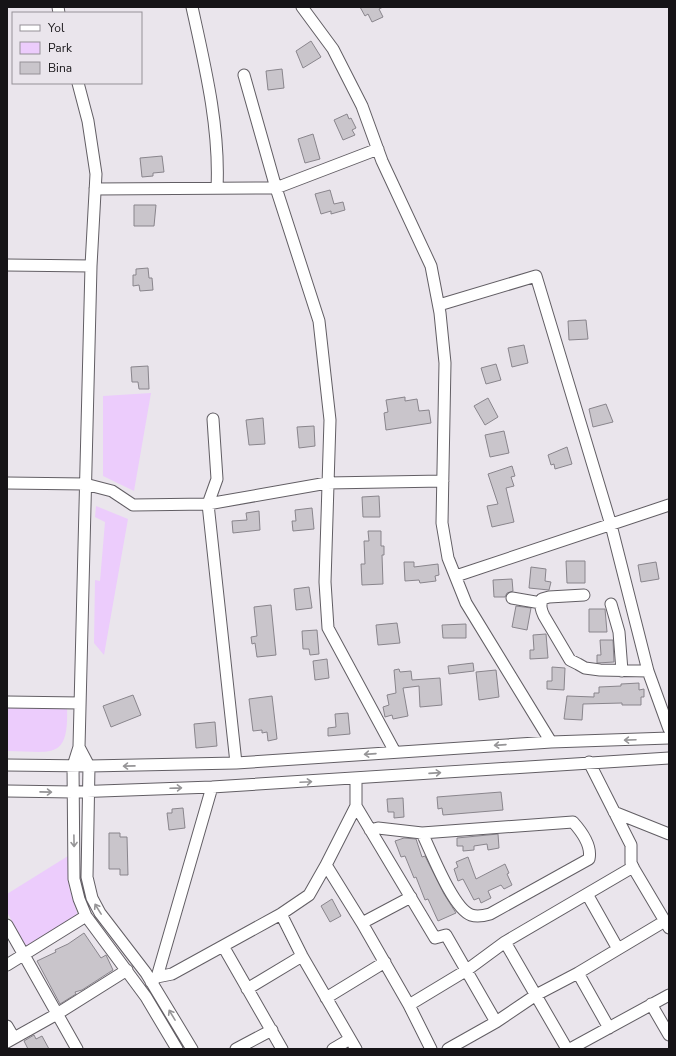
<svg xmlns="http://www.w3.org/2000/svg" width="676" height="1056" viewBox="0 0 676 1056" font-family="'Nunito Sans',sans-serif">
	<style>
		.green { fill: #ecccfc }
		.building { fill: #c9c5cb; stroke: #89858c }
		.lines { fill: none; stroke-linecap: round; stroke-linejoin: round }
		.minor-casing { stroke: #625e64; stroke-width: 13 }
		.minor { stroke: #fff; stroke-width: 11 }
		.oneway { stroke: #969597 }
	</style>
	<rect width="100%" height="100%" fill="#eae5ec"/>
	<!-- green -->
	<path class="green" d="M151,393L134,491L103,476V396Z
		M96,506L128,519L104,655L94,643L95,580L100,581L105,522L95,517Z
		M7,707H67C69,762 51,751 7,751Z
		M68,856L69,887L79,919L27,948L7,912V894Z"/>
	<!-- building -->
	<path class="building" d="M360,7H383L379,9L383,17L372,22L368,14L365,16Z
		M311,41L321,57L303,68L296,51Z
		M282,69L284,88L268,90L266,71Z
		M347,114L349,119L351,118L356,128L352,130L355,135L343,140L334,120Z
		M313,134L320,159L305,163L298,139Z
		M162,156L164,172L153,173V176L142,177L140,158Z
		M330,190L334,204L343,202L345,210L331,214V211L321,214L315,194Z
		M134,205H156L154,226H134Z
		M148,268L149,278H152L153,290L140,291L139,285L133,286V275H136V269Z
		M586,320L588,339L569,340L568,321Z
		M524,345L528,363L512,367L508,348Z
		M496,364L501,380L486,384L481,368Z
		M148,366L149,389H139L138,382H132L131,367Z
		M405,397V401L417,399L419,411L429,410L431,423L386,430L384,413L388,412L386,400Z
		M488,398L498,417L485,425L474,406Z
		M606,404L613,422L593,427L589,409Z
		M263,418L265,444L249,445L246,420Z
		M314,426L315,446L299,448L297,427Z
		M504,431L509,453L490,457L485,435Z
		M567,447L572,464L555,469L554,464L551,465L548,455Z
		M512,466L515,476L511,477L514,486L506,488L514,522L492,527L487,506L498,504L488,474Z
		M379,496L380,517H363L362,497Z
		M312,508L314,529L293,531L292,521H296L295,510Z
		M259,511L260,530L233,533L232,521L247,520L246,513Z
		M368,531H381V546H384V555H382L383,584L362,585L361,564H365L364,541H369Z
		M566,561H585V583H567Z
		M404,562H414V567L438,564L439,575L435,576L436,581L420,583L419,580L405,581Z
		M656,562L659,579L641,582L638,565Z
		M531,567L546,569L545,581L551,582L549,590L529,588Z
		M512,579L513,591L507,593L505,597H494L493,580Z
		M309,587L312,608L296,610L294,589Z
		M271,605L276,655L257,657L255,643L252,644L251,637L257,636L254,607Z
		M516,606L531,608L527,630L512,627Z
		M589,609H605L607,632H589Z
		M397,623L400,643L378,645L376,625Z
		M466,624V638H443L442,625Z
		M317,630L319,654L310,655L309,649H303L302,631Z
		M546,634L548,658L530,659V650H534L533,635Z
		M600,640H613L614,662L597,663V655H601Z
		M327,659L329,678L315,680L313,661Z
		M473,663L474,671L449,674L448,666Z
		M552,667L565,668L564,690L547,689V681H552Z
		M399,669L400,672L411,671L412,680L440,678L442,705L420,707L419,686L403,688L408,716L393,719L392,715L385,717L383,707L389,705L387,695L396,693L394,670Z
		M496,670L499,697L479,700L476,672Z
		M639,683V690L644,689V697H641V705H622V703L583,704L582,720L564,719L567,696L594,697V693H599V687L621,686V684Z
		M133,695L141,715L111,727L103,706Z
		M272,696L277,739L268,741L267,732L262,733V730L253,731L249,699Z
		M348,713L350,734L328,736V728L336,727L335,714Z
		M215,722L217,746L196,748L194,724Z
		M501,792L503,810L443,815L442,808L438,809L437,797Z
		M403,798L404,817L394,818V812H388L387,799Z
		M183,808L185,828L169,830L167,813H172V809Z
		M109,833H120V837H127L128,875H120V869H109Z
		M498,834L499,848L488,850L487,844L474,846V850L463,851V846H457V838Z
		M404,838L416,839L422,857L425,856L444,894L456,913L438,921L428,899L425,900L416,877L414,878L405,856L401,857L395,841Z
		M468,857L476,879L505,864L509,873L507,874L512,885L504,889L501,885L488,891L491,898L481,903L479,898L474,900L463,879L458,881L454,869L458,867L456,862Z
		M332,899L341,916L330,922L321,906Z
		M84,933L101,958L106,955L113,970L82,990L75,992L76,994L60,1004L37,961L56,952L55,950L68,944Z
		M34,1035L36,1039L42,1036L49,1049H28L24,1041Z"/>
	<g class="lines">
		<!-- minor casing -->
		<g class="minor-casing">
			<path id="minor" d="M58,7L59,13
				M192,7C205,66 220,128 217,188
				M302,7L333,49L362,106L382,161L431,266L440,313L445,363L442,523L448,558L466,603L551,742
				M244,75L276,188L319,321L330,420L325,582L328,628L395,752
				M78,83L88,121L96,174L91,266L79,747L73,766L74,879L79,899L86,916L146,997L177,1049
				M95,189L276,188L378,149
				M7,265L91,266
				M439,305L536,276L611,525L648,671L669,729
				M213,419L217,479L208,504L236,763
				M7,483L85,484L112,491L133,505L208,504L327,483L443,481
				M456,576L669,505
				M584,595L549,597L542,599C540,606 541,610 544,616L570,660L578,664L585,668L600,670L648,671
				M512,598L541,603
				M611,604L619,632L622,671
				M7,702L80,703
				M79,747L89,766L87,877L92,898L100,913L146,973L192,1049
				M589,762L631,845V863L634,869L669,928
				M7,765L89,766L236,763L551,742L669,738
				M7,791L73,792L212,787L669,758
				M356,806L435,938L446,935L496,1022
				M614,812L669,834
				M370,830L378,828L422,833L573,822C582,832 592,846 589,859L490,914C483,916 477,917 471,915C453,909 431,851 422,833
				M326,865L356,806V779
				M587,894L618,949
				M281,914L302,956L356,1049
				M362,923L411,897
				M7,925L77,1049
				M505,942L633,867
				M223,946L282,1049
				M7,965L86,916
				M578,973L609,1028
				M157,977L212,787
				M151,982L157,977L172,974L281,914L309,895L326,865L362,923L409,1005L431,1049
				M247,989L302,956
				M326,998L385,962
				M651,1004L669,1035
				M409,1005L467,970L505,942L567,1049
				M7,1026L14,1038
				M7,1042L57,1014L127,970
				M236,1049L272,1030
				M333,1049L350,1039
				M448,1049L496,1022L536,995L578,973L665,921
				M570,1049L669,995"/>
		</g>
		<!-- minor -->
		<use href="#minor" class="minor"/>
	</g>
	<!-- one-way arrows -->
	<defs><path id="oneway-shaft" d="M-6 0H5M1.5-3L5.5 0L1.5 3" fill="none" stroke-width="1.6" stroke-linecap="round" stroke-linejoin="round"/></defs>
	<g class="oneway">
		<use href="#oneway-shaft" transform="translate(630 740) rotate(178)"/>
		<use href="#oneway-shaft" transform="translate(500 745) rotate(176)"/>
		<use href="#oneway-shaft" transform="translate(370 754) rotate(176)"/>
		<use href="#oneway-shaft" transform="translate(129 766) rotate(179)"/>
		<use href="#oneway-shaft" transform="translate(435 773) rotate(-4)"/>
		<use href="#oneway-shaft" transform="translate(306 782) rotate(-3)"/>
		<use href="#oneway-shaft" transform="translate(176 788) rotate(-2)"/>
		<use href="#oneway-shaft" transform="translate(46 792) rotate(1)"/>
		<use href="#oneway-shaft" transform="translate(74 841) rotate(89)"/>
		<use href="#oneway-shaft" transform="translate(98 909) rotate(-122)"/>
		<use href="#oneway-shaft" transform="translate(172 1015) rotate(-121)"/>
	</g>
	<!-- border -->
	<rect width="676" height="1056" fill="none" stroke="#161417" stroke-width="16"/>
	<!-- legend -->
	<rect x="12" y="12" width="130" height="72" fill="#eae5ec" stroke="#959197"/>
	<rect x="20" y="25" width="20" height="6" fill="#ffffff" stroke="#959197"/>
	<text x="48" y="32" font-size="12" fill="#161417">Yol</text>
	<rect x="20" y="42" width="20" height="12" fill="#ecccfc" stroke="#959197"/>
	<text x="48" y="52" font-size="12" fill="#161417">Park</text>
	<rect x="20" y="62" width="20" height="12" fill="#c9c5cb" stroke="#959197"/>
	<text x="48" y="72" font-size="12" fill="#161417">Bina</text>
</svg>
